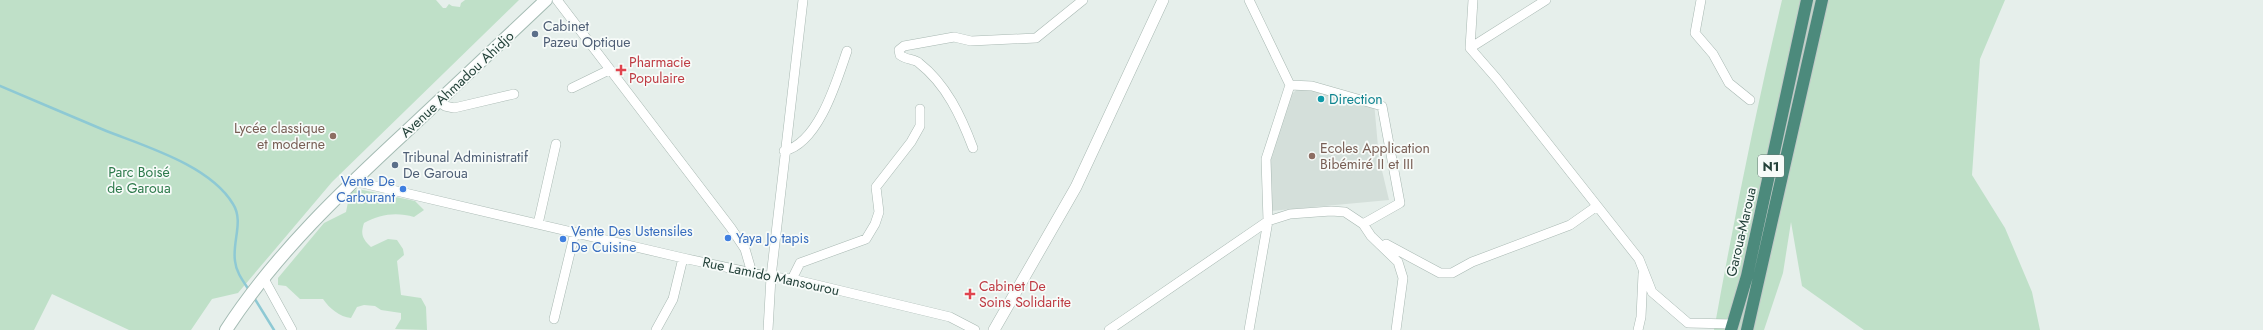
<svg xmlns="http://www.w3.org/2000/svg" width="2263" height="330" viewBox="0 0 2263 330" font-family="Jost,sans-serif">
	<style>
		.built { fill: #d4dfda }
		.green { fill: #bfe0c8 }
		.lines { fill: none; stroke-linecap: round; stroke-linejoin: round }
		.stream { stroke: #8ec9d4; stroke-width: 2.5 }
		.minor-casing { stroke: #a8b8b2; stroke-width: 10 }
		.tertiary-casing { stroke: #a8b8b2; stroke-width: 12 }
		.secondary-casing { stroke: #a4bbb3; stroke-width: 14 }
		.trunk-casing { stroke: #c2cac8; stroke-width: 14 }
		.minor { stroke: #fff; stroke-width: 9 }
		.tertiary { stroke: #fff; stroke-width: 11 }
		.secondary { stroke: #fff; stroke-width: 12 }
		.trunk { stroke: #4c8a7c; stroke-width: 12 }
		.service-dot { fill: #5c6f8a; stroke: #f7fbf9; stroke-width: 1.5 }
		.health-dot { fill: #e0444e; stroke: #f7fbf9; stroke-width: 1.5 }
		.culture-dot { fill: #0f9aa8; stroke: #f7fbf9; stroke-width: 1.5 }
		.education-dot { fill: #8d6e63; stroke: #f7fbf9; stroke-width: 1.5 }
		.shop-dot { fill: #3f7fe0; stroke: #f7fbf9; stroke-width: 1.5 }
		.labels { text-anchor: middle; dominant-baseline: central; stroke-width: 3.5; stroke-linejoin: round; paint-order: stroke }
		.shield { fill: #f7fbf9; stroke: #637a73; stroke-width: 1 }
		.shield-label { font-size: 13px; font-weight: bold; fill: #24423a }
		.service-label { font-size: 14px; fill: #4e5e75; stroke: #f7fbf9; text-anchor: start }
		.health-label { font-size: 14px; fill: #be3a42; stroke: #f7fbf9; text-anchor: start }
		.street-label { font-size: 14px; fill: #24423a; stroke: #f7fbf9 }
		.culture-label { font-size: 14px; fill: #0d838f; stroke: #f7fbf9; text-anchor: start }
		.education-label { font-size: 14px; fill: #785e54; stroke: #f7fbf9; text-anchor: end }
		.park-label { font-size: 14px; fill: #2d7a4b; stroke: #f7fbf9 }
		.shop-label { font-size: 14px; fill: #366cbe; stroke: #f7fbf9; text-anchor: start }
	</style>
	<rect width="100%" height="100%" fill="#e6efeb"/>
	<!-- built -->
	<path class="built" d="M1302,85L1374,102L1379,158L1389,200L1271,211L1269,160L1286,99Z"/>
	<!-- green -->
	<path class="green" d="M0,0H436L443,8H446L449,4L452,6L460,7L461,3L465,0H519L332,182L238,293L212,299L191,330H129L52,294L34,330H0Z
		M1782,0H2005L1980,59L1972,175L2005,228L2032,292L2040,330H1864L1802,286L1791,222L1783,273L1764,330H1714C1734,219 1756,109 1782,0Z
		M358,189L415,201L424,210L414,217C397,212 380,214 364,223C360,235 363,239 371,247L388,239L397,240L403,249L404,255L397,261L401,295L421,298L426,307L427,330L395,329L401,319V313L381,310L375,306L364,305L357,307L351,318C340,317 329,308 323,299H300L286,286L278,285V278L324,223L346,212L350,192Z"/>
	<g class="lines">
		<!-- stream -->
		<path class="stream" d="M0,86C35,101 69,115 104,130C144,146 210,165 233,204C244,221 232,242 235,261C236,272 243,281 249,290
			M253,296L274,330"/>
		<!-- minor casing -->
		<g class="minor-casing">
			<path id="minor" d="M557,0L731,228L745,249L752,273
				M1249,0L1290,85L1266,159L1268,221L1249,330
				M1473,0L1470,48L1497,79L1639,259L1652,292L1688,323L1732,324
				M1701,0L1695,33L1713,54L1729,83L1750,100
				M1470,48L1546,0
				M1290,85L1312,86L1382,106L1400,203L1363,224
				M572,88L609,70
				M439,102L445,106L454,108L514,94
				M973,148C961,116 946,84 919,63C915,59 906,60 900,55L899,50L904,46L954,37L971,41L1036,38L1083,0
				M784,151C819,143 837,80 847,51
				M354,181L683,258L771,277L792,279L950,317L975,330
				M538,224L556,144
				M1386,244L1440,273H1452L1472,262L1570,225L1597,206
				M264,279L292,330
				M792,279L800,263L866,239L875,224L879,212L876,187L911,142L920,126V109
				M554,319L575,232
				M656,330L673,299L683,258
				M768,330L771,277L803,0
				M1109,330L1268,221L1290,214L1331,211L1345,212L1363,224L1371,236L1398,262L1403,278L1396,330
				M1638,330L1641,317L1643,274"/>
		</g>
		<!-- tertiary casing -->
		<g class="tertiary-casing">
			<path id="tertiary" d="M994,330L1076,187L1163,0"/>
		</g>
		<!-- secondary casing -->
		<g class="secondary-casing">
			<path id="secondary" d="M226,330C275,254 343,190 409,129C455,86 500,43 546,0"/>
		</g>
		<!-- trunk casing -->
		<g class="trunk-casing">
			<path id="trunk" d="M1731,330L1747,276L1807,0
				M1747,330L1822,0"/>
		</g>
		<!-- minor -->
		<use href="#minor" class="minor"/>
		<!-- tertiary -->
		<use href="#tertiary" class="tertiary"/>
		<!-- secondary -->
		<use href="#secondary" class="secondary"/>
		<!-- trunk -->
		<use href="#trunk" class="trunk"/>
	</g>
	<!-- markers -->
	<g class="service-dot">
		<circle cx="535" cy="34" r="4"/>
		<circle cx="395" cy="165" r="4"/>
	</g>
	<g class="health-dot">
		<path d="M619 64h4v4h4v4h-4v4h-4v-4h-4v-4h4z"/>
		<path d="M968 288h4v4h4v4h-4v4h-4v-4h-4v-4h4z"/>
	</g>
	<circle class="culture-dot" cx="1321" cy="99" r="4"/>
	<g class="education-dot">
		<circle cx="333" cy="136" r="4"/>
		<circle cx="1312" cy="156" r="4"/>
	</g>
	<g class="shop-dot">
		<circle cx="403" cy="189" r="4"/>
		<circle cx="728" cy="238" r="4"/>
		<circle cx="563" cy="239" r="4"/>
	</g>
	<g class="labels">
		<!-- shield labels -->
		<rect class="shield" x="1758" y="155" width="26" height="22" rx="3"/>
		<g class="shield-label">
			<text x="1771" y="166">N1</text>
		</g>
		<!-- service labels -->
		<g class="service-label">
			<text x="543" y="26">Cabinet<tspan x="543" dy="16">Pazeu Optique</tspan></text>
			<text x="403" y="157">Tribunal Administratif<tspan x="403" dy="16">De Garoua</tspan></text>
		</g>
		<!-- health labels -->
		<g class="health-label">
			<text x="629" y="62">Pharmacie<tspan x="629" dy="16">Populaire</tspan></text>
			<text x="979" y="286">Cabinet De<tspan x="979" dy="16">Soins Solidarite</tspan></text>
		</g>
		<!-- street labels -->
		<g class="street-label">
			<text transform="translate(457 84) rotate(-43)">Avenue Ahmadou Ahidjo</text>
			<text transform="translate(1741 232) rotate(-77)">Garoua-Maroua</text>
			<text transform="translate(771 276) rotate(12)">Rue Lamido Mansourou</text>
		</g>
		<!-- culture labels -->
		<g class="culture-label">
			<text x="1329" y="99">Direction</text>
		</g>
		<!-- education labels -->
		<g class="education-label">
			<text x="325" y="128">Lycée classique<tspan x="325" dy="16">et moderne</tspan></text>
			<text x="1320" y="148" text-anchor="start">Ecoles Application<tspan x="1320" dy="16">Bibémiré II et III</tspan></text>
		</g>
		<!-- park labels -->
		<g class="park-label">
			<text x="139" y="172">Parc Boisé<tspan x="139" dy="16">de Garoua</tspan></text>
		</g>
		<!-- shop labels -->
		<g class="shop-label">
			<text x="395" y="181" text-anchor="end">Vente De<tspan x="395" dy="16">Carburant</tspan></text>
			<text x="571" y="231">Vente Des Ustensiles<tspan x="571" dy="16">De Cuisine</tspan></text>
			<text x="736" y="238">Yaya Jo tapis</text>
		</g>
	</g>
</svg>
